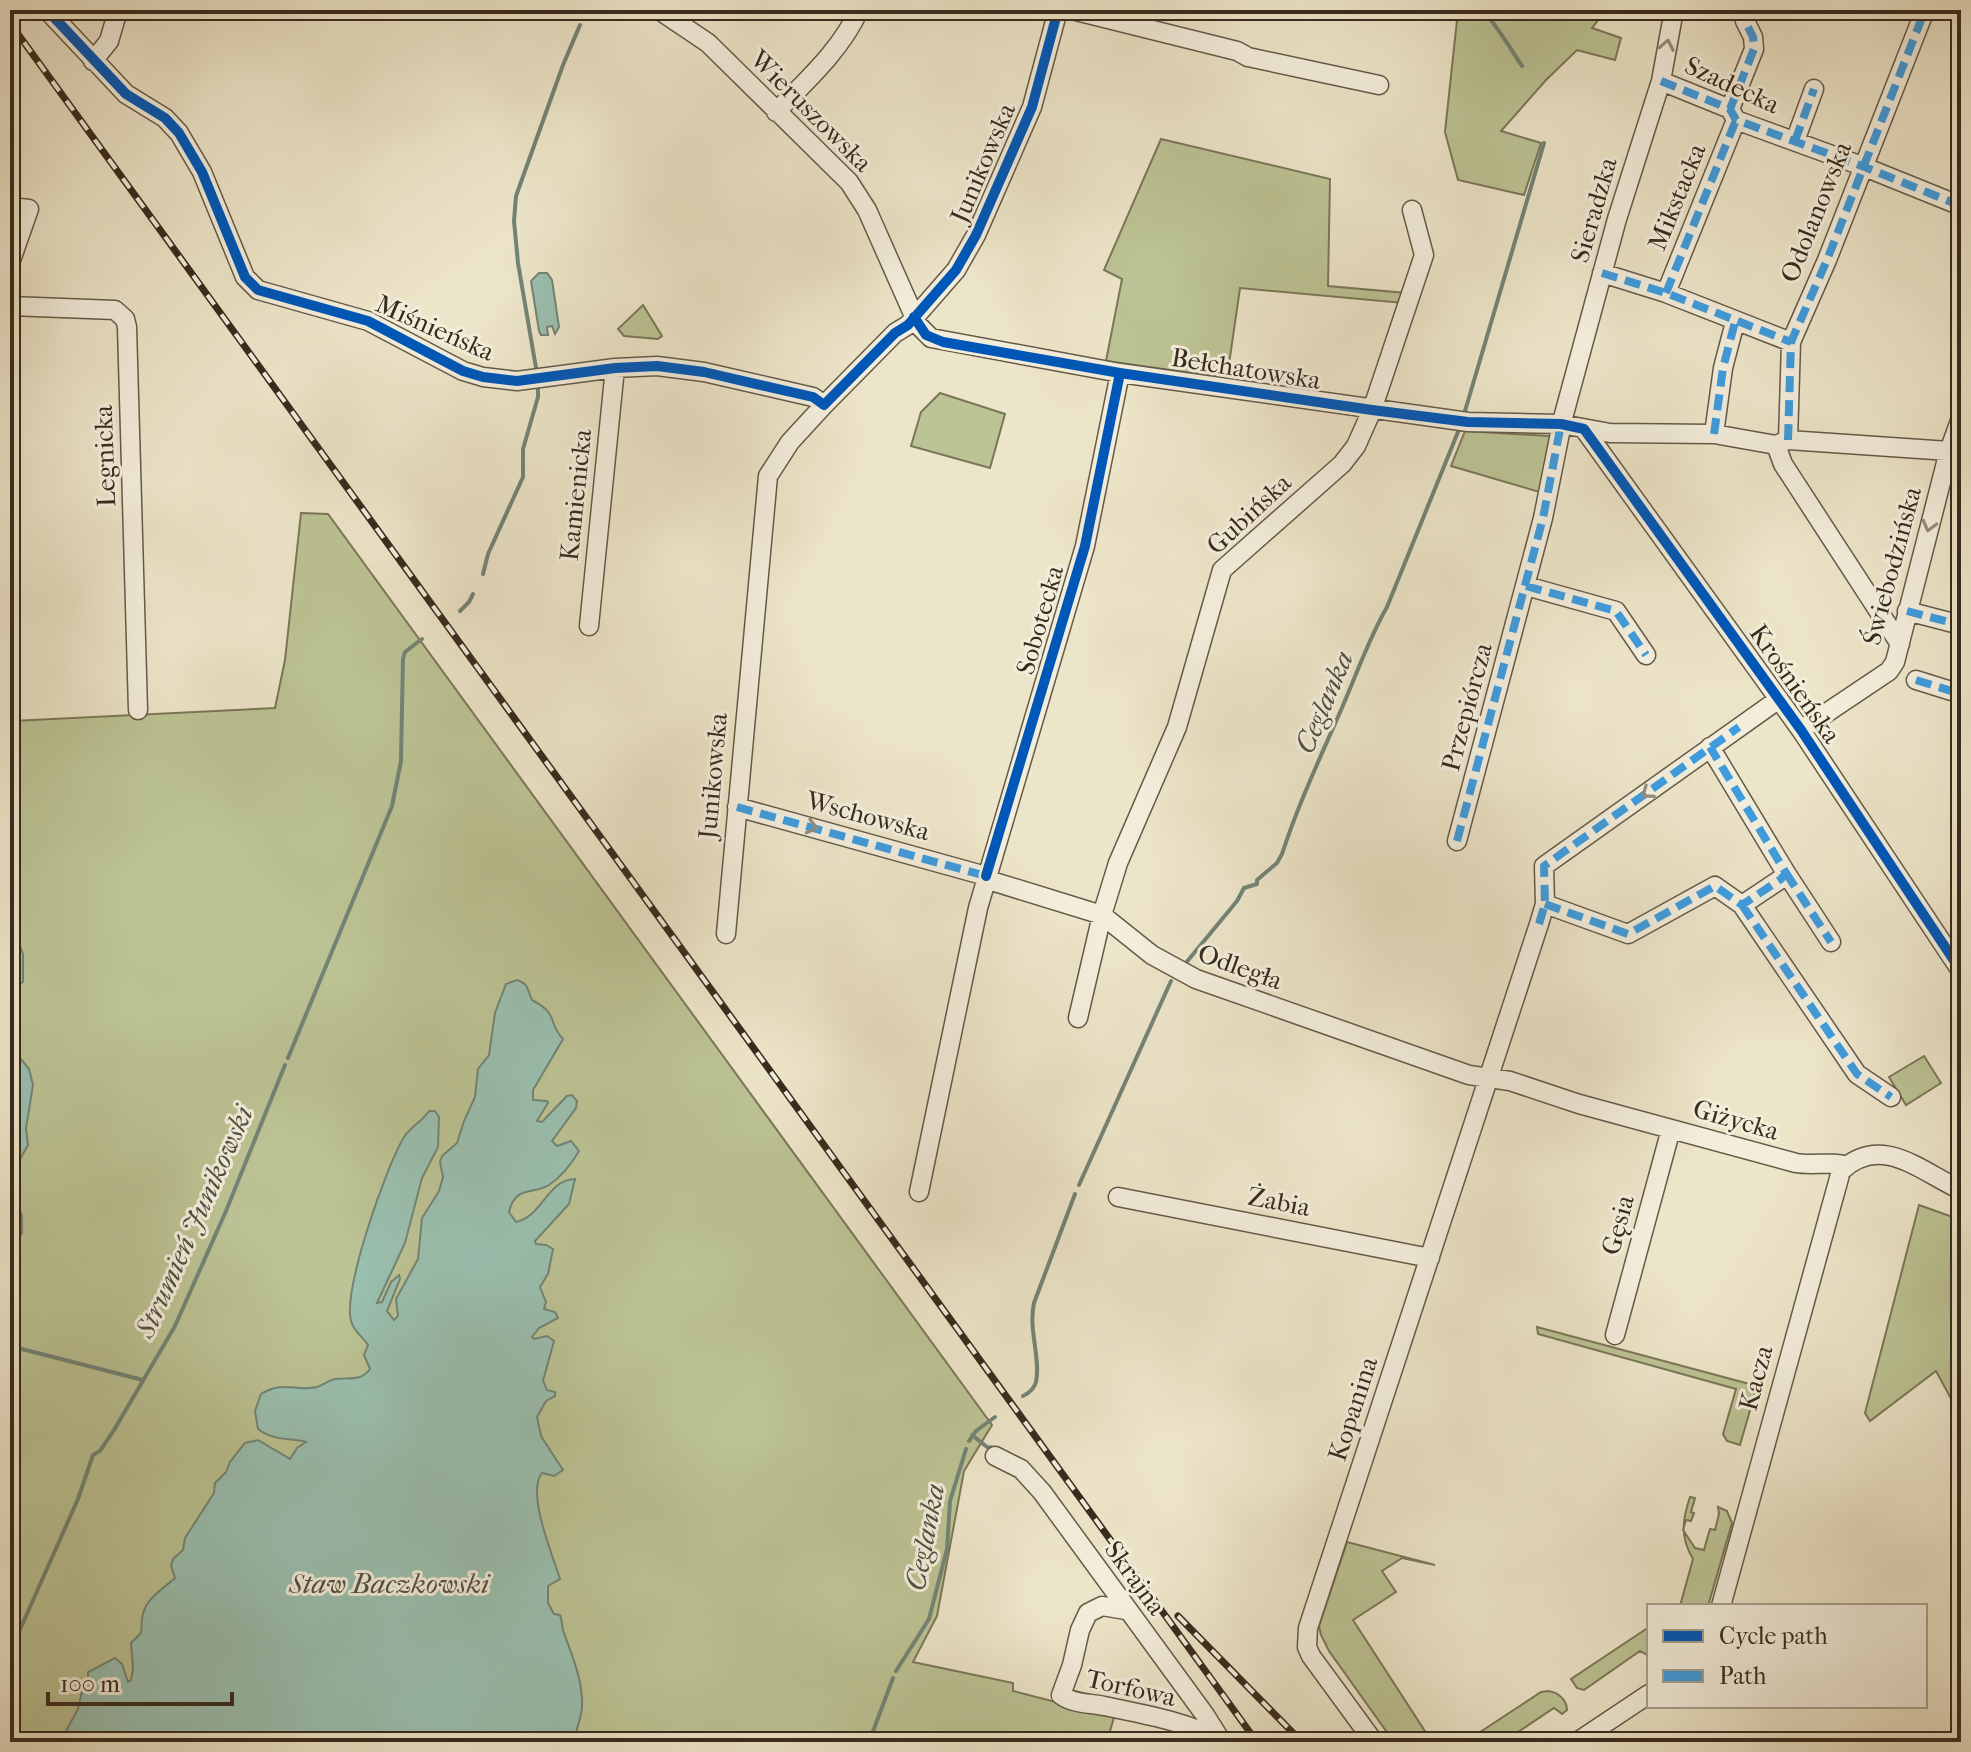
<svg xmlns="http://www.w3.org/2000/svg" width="1971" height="1752" viewBox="0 0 1971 1752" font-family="'IM FELL French Canon',serif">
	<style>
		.green { fill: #bcc394; stroke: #7a7758; stroke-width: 2 }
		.water { fill: #9ac0b0; stroke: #738475; stroke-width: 2 }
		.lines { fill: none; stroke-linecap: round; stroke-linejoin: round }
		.stream { stroke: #738475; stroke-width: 4 }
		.minor-casing { stroke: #655a48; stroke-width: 21 }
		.minor { stroke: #f3eedc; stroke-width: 18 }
		.rail-casing { stroke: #382b1d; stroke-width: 7 }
		.rail { stroke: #f3eedc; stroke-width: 4; stroke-dasharray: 12; stroke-linecap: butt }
		.quiet { stroke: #3e9cdf; stroke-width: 8; stroke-dasharray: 16 8; stroke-linecap: butt }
		.cycleway-casing { stroke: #f3eedc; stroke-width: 15 }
		.cycleway { stroke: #0057b8; stroke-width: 10 }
		.oneway { stroke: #968c7c }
		.labels { text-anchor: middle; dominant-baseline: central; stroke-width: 6; stroke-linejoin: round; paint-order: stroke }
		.street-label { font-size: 26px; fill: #382b1d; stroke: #f3eedc }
		.water-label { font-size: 28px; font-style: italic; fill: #505042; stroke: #f3eedc }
	</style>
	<rect width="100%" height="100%" fill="#ede5c9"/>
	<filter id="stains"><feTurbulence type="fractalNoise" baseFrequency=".0025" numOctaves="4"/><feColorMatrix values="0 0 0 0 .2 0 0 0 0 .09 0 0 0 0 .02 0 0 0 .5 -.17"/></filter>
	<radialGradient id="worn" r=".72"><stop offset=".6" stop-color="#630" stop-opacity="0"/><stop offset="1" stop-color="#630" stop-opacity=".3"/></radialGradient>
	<!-- green -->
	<path class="green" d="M1412,10H1606L1592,28L1621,38L1615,60L1577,50L1546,80L1501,131L1541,143L1524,195L1458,180L1445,132L1457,20Z
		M1161,139L1330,179L1328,286L1406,293L1403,303L1240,288L1227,378L1106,361L1122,279L1104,270Z
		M643,305L662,336L658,339L624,336L618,329Z
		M940,393L1005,414L990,468L911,446L921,412Z
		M1465,431L1549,436L1553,447L1543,493L1451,466Z
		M301,513L328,514L992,1425L964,1471L937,1616L913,1662L1013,1683V1691L1114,1717L1107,1742H10V715L12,721L275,708L285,660Z
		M1924,1056L1941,1083L1906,1105L1889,1077Z
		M1919,1205L1961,1220V1417L1936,1371L1870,1421L1865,1413Z
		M1537,1327L1757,1386L1740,1445L1727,1441L1723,1434L1736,1389L1538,1334Z
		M1690,1497L1695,1498L1691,1512L1694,1513L1691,1521L1686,1520L1683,1530L1695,1548L1704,1550L1710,1529L1715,1530L1719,1514L1718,1507L1727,1511L1732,1523L1708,1606H1680L1693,1559C1680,1537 1682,1521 1690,1497Z
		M1347,1542L1435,1565L1402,1558L1382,1571L1396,1592L1353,1620L1432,1742H1394L1329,1651L1321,1635L1319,1626Z
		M1649,1627V1656L1640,1651L1584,1690L1577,1688L1571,1679Z
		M1548,1691C1558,1692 1567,1700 1567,1710L1562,1714L1554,1708L1503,1742H1465L1541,1692Z"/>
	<!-- water -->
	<path class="water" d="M539,273H547L552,280L559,327L555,334L552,326L547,327L548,335H541L539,331L531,281Z
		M10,903L18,941L23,954V982L10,990Z
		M517,980C529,984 527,989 532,1000C560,1015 546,1020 563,1039L533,1090V1100L547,1101L548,1103L537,1121L542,1122L567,1096L572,1095L577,1101L576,1108L552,1141L557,1146L571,1141L579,1151C572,1163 561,1177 549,1185C533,1195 515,1185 509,1212L516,1222C542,1217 548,1179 575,1179L569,1204L535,1241L536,1244L546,1245L553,1249L548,1274L540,1287L546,1302L544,1309L555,1312L558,1318L539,1328L532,1337L534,1339L547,1336L554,1341L543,1381L547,1390L555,1392V1396L546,1401L537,1417L541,1436L563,1470L554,1476L542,1473C526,1493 553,1556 560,1579L548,1586V1603L554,1614L560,1615C563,1622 561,1626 564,1633C572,1656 583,1680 582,1706C582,1719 574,1729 576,1742H60L78,1709L82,1691L88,1679V1672L115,1658L122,1664L128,1682L131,1680L133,1669L131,1643L141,1633C142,1628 141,1624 142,1619C144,1599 162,1590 175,1578L171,1566L173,1559L183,1550L185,1538L214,1493L215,1483L226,1472L230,1462L245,1443L258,1440L290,1459L297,1448L306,1442C291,1438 273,1441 258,1429L255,1411L261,1394C284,1380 296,1392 317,1387C323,1385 329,1380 335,1379C348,1377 361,1382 370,1369L364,1355L368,1345C363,1337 354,1332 351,1321C343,1289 386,1167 404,1137C411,1126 423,1121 429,1111H435L439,1117L438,1147L422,1178L405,1243L377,1303L382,1302L391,1282L399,1275L400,1279L387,1311L394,1320L398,1316L396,1299L418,1259L422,1218L439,1191L443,1177L440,1162L442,1156L457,1143L464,1121L475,1097L478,1069L489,1055L495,1013L506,984Z
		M10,1037L20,1058L29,1069L33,1085L26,1128L28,1145L14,1170V1193L22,1216V1233L10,1256Z"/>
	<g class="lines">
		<!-- stream -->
		<path class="stream" d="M1481,10L1482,15L1486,14C1499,29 1510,48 1522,66
			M536,368L518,263L514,221L516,196L563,65L580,25
			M1465,411L1544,143
			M483,574L488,554L523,477V449L538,397V387
			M460,611L469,602L473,594
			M1185,964L1237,901L1244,888L1257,884V880L1277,863L1282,854C1298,805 1320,758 1341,710C1356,676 1368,640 1387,607L1460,427
			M288,1058L392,806L401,761L403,659L405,652L422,639
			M1079,1185L1171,981
			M10,1346L143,1380
			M1023,1396C1029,1393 1034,1389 1036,1382C1041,1358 1028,1330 1034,1303L1075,1194
			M972,1435L987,1447L996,1448
			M969,1441L976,1431L995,1417
			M10,1652L78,1499L93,1455L100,1451L114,1430L175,1326L226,1211L285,1065
			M896,1671L929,1619L947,1549L950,1501L966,1449
			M869,1742L893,1678"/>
		<!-- minor casing -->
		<g class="minor-casing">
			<path id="minor" d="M47,10L126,94L165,118L179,133L202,172L245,277L258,290L368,321L463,371L483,377L517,381L615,368L657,366L704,372L813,397L824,405L895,333L908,325L956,270L976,235L1032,107L1058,10
				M659,10L708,43L849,182L867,210L918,325L931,338L1120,373L1468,422L1561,424L1610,433L1714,434L1776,445L1788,440L1949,451L1961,454
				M1072,10L1237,51L1248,57L1379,85
				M93,61L109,41L118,10
				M1661,81L1730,109L1736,120L1862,166L1961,206
				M1730,109L1754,49L1753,37L1745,21L1749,10
				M776,112C806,81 841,50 859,10
				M1795,141L1814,89
				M10,207L29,209L10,263
				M1602,273L1666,293L1791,342
				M1666,293L1736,120
				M10,306L115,310L125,319L127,327L138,710
				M1584,429L1801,730L1961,971
				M1714,434L1723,368L1735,322
				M1788,440L1791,342L1827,260L1925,10
				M1776,445L1783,464L1900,644
				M1526,586L1616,611L1646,655
				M1907,611L1961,625
				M589,626L615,368
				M1916,680L1961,694
				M1801,730L1889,671L1895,662L1949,451L1961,418
				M737,807L986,876
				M1457,841L1543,518L1563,418L1617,219L1661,81L1674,10
				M1786,873L1831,942
				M985,879L1102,915L1152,955L1196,979L1469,1075L1510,1081L1579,1104L1796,1163C1811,1166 1836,1161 1846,1166
				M1545,904L1628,934L1715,886L1742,905L1781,879L1786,873L1710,747
				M1742,905L1857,1074L1891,1097
				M726,934L768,476L790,442L824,405
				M1078,1018L1102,915L1118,863L1177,727L1222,570L1342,464L1356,446L1372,410L1424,255L1412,210
				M919,1192L978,908L1085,546L1120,373
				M1118,1197L1430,1258
				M1615,1335L1671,1129
				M995,1456L1021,1469L1042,1492L1205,1715L1222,1742
				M1721,1606L1841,1171C1881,1133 1920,1171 1961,1190
				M1126,1610L1102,1606L1088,1613L1080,1630L1072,1665L1061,1695C1073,1704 1090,1703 1104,1706C1142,1714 1186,1721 1220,1740
				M1374,1742L1311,1656L1307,1647L1308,1628L1539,924L1545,904L1544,866L1779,699
				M1577,1742L1649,1694"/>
		</g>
		<!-- minor -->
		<use href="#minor" class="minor"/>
		<!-- rail casing -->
		<g class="rail-casing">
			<path id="rail" d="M10,23L1257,1742
				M1178,1616L1302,1742"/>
		</g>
		<!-- rail -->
		<use href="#rail" class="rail"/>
		<!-- quiet -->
		<path class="quiet" d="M1661,81L1730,109L1736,120L1862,166L1961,206
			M1730,109L1754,49L1753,37L1745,21L1749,10
			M1795,141L1814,89
			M1602,273L1666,293L1791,342
			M1666,293L1736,120
			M1714,434L1723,368L1735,322
			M1788,440L1791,342L1827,260L1925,10
			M1526,586L1616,611L1646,655
			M1907,611L1961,625
			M1916,680L1961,694
			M737,807L986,876
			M1457,841L1543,518L1561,424
			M1786,873L1831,942
			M1545,904L1628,934L1715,886L1742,905L1781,879L1786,873L1710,747
			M1742,905L1857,1074L1891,1097
			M1539,924L1545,904L1544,866L1739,727"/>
		<!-- cycleway casing -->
		<g class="cycleway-casing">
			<path id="cycleway" d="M47,10L126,94L165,118L179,133L202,172L245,277L258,290L368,321L463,371L483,377L517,381L615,368L657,366L704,372L813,397L824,405L895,333L908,325L956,270L976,235L1032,107L1058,10
				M914,317L926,335L943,342L1120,373L1372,410L1468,422L1561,424L1584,429L1801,730L1961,971
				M986,876L1085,546L1120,373"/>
		</g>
		<!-- cycleway -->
		<use href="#cycleway" class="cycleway"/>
	</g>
	<!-- one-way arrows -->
	<defs><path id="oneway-chevron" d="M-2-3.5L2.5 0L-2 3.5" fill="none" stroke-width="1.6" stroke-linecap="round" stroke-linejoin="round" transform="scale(2)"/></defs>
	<g class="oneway">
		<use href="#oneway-chevron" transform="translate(1667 45) rotate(-79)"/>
		<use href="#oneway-chevron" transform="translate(1929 526) rotate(105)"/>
		<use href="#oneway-chevron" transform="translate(1647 793) rotate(144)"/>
		<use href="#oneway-chevron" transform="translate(812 827) rotate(15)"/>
	</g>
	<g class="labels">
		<!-- street labels -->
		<g class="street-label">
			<text transform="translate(1732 85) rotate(25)">Szadecka</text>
			<text transform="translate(811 111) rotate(45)">Wieruszowska</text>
			<text transform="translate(983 163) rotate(-67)">Junikowska</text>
			<text transform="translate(1677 197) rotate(-68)">Mikstacka</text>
			<text transform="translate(1594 210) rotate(-74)">Sieradzka</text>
			<text transform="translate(1816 212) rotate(-68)">Odolanowska</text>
			<text transform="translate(435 328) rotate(24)">Miśnieńska</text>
			<text transform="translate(1246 369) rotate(9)">Bełchatowska</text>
			<text transform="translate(105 456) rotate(-92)">Legnicka</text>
			<text transform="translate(576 495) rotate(-84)">Kamienicka</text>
			<text transform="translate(1249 514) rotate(-43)">Gubińska</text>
			<text transform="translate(1892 566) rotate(-75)">Świebodzińska</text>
			<text transform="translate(1040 620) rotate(-74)">Sobotecka</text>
			<text transform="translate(1795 684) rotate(55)">Krośnieńska</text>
			<text transform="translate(1467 707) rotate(-75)">Przepiórcza</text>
			<text transform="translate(713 776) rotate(-85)">Junikowska</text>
			<text transform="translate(868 816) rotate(15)">Wschowska</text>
			<text transform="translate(1240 967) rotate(20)">Odległa</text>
			<text transform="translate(1736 1120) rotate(16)">Giżycka</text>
			<text transform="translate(1279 1202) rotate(11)">Żabia</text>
			<text transform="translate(1618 1225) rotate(-75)">Gęsia</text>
			<text transform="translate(1756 1378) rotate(-75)">Kacza</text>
			<text transform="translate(1353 1409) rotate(-72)">Kopanina</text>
			<text transform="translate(1135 1578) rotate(54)">Skrajna</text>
			<text transform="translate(1131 1688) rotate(13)">Torfowa</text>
		</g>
		<!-- water labels -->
		<g class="water-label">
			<text transform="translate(1324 702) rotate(-67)">Ceglanka</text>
			<text transform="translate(194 1222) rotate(-66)">Strumień Junikowski</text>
			<text transform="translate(925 1537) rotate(-79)">Ceglanka</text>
			<text x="389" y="1583">Staw Baczkowski</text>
		</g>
	</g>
	<!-- margin -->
	<rect width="1971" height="1752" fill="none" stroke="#ede5c9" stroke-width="40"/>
	<rect x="12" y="12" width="1947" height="1728" fill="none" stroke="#382b1d" stroke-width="4"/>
	<rect x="20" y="20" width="1931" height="1712" fill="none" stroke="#382b1d" stroke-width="2"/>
	<!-- legend -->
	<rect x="1647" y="1604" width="280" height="104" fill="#f3eedc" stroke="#a8a090" stroke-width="2"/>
	<rect x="1663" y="1630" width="40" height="12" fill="#0057b8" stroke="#a8a090" stroke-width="2"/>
	<text x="1719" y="1644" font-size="24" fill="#382b1d">Cycle path</text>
	<rect x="1663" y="1670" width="40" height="12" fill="#3e9cdf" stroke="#a8a090" stroke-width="2"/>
	<text x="1719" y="1684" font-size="24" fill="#382b1d">Path</text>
	<!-- scale -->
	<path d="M48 1692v12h184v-12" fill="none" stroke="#382b1d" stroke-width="4"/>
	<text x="60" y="1692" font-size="24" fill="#382b1d" stroke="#f3eedc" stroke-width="6" paint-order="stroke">100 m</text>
	<rect width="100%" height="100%" filter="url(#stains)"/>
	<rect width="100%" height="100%" fill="url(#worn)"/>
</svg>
